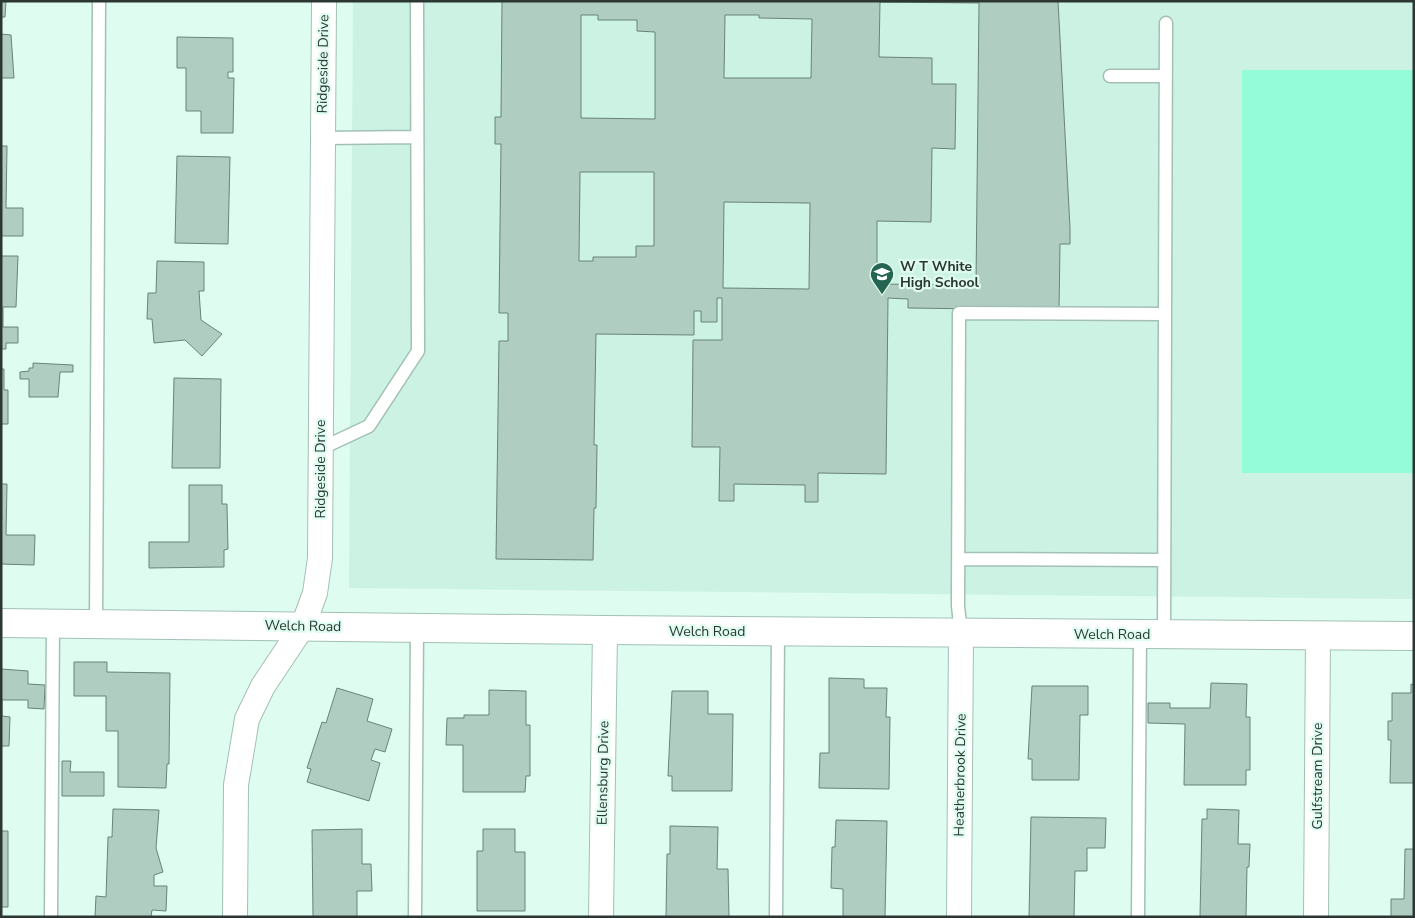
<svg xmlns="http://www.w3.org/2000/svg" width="1415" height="918" viewBox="0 0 1415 918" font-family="'Nunito Sans',sans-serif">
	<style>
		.built { fill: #cbf2e3 }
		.green { fill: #94fcd9 }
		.building { fill: #b0cdc2; stroke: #69847a; fill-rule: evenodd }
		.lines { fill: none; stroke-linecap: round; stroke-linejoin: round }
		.lane-casing { stroke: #a3c0b5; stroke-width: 15 }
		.street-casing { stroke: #a3c0b5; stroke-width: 26 }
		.secondary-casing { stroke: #a3c0b5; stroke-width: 30 }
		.lane { stroke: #fff; stroke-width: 12 }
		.street { stroke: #fff; stroke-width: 24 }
		.secondary { stroke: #fff; stroke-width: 28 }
		.labels { text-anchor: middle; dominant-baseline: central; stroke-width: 4.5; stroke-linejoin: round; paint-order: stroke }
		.street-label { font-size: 14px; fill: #2c3733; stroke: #defcf0 }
		.poi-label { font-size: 14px; font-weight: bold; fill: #2c3733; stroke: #defcf0; text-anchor: start }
	</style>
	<rect width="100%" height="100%" fill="#defcf0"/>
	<!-- built -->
	<path class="built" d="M353,1H1414V599L349,588Z"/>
	<!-- green -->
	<path class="green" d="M1242,70H1414V473H1242Z"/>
	<!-- building -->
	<path class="building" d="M1,1H6L5,17H1Z
		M502,1H1058L1070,228V244H1060L1059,310L908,308V299L888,298L886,474L818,473V502H805V485L734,484V501H719L720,447H692L693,340H722V298H717V322H701V311H694V335L596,334L594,445H597L596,508H594L593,560L496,559L499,341H508V313H499L501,144H495V117H501ZM880,2L979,3L976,285L877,284V221L931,222L932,148L955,149L956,84H932V58L879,57ZM581,15H598V20H637V31L655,32V119L581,118ZM725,15H759V18L812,19L811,78H724ZM580,172H654V246H636V257H593V261H579ZM724,202L810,203L809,289L723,288Z
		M1,34L11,35L14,78H1Z
		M177,37L233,38V72H228V78H234L233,133H201V111H186V68H177Z
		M1,146H7L6,208H23V236H1Z
		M177,156L230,157L228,244L175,243Z
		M1,256H18L16,307H3V327H18V343H6V349H1Z
		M157,261L204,262V291H199L201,320L222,334L202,356L185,340L154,343L152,319H147L148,293H156Z
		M33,363L73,365V372H60L58,397H29V379H20V372L29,371V368H33Z
		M1,369H4V390H8V424H1Z
		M174,378L221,379L220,468H172Z
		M1,484H7L6,535H35L34,565L1,564Z
		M189,485H222V504H227L228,549L224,550V567L149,568V542H189Z
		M74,662H107V672L170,673L169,764H167L166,788L118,787V731H106V696H74Z
		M1,669L28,671V684L45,685L44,709L28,708V700H2V716L10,717L9,746H1Z
		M829,678L864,679V688H887L886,717H890L889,789L819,788L820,753H829Z
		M1211,683L1247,684L1246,717H1250V770H1246V785H1184L1185,724L1148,723V703H1170V708H1210Z
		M1411,684L1414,685V783H1390L1391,740H1388V721H1392V693H1411Z
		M1032,686H1088V715H1080L1079,780H1032V759H1028Z
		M337,688L373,699L367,721L392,729L385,752L375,749L371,760L380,763L369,801L307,782L311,769L307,768L322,722L326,723Z
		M489,690L526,691V725H530V776H526L525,792H463V745H446L447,718H464V715H489Z
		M672,691H708V714H733L732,791H672V776H668Z
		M62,761H71L70,772H104V796H62Z
		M113,809L159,810L156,848L163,872L154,875V886H167L166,911L152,910L151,917H95L96,896L106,897L108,837H112Z
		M1207,809L1239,810L1238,844H1250L1249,867H1247L1246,917H1200L1202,819H1207Z
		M1031,817L1106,818L1105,848H1087V871H1075L1074,917H1029Z
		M836,820L887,821L885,917H843V889L831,888L832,847H835Z
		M670,826L718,827L717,869H728L729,917H666L667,854H670Z
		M362,829V864H371L372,891H357V917H313L312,830Z
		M483,829H515V852H525V911H477V851H483Z
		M1,831H8V907H1Z
		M1414,841V917H1391V899H1404L1405,849H1414Z"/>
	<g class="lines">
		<!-- lane casing -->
		<g class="lane-casing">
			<path id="lane" d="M1110,76H1166
				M322,138L417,137
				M1165,314L1166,23
				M320,449L369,426L418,351L417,1
				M959,559L1164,560
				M96,624L99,1
				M961,633L958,606L959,313L1165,314L1164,634
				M51,917L53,624
				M415,917L417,628
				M776,917L778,631
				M1138,917L1140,634"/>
		</g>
		<!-- street casing -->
		<g class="street-casing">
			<path id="street" d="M235,917L236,785L247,719L263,686L303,626L315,593L320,558L324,1
				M601,917L605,630
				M959,917L961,633
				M1316,917L1318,635"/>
		</g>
		<!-- secondary casing -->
		<g class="secondary-casing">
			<path id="secondary" d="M1,623L605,630L1414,636"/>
		</g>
		<!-- lane -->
		<use href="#lane" class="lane"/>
		<!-- street -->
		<use href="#street" class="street"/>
		<!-- secondary -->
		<use href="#secondary" class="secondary"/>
	</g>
	<!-- icons -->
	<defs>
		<g id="school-pin" transform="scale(1.25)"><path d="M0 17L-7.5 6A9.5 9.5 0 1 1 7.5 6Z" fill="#246451" stroke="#defcf0"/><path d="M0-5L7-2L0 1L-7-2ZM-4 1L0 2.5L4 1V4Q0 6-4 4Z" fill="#fff"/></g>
	</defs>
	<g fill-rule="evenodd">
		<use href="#school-pin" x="882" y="274"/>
	</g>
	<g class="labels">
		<!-- street labels -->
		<g class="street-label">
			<text transform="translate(323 64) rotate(-89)">Ridgeside Drive</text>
			<text transform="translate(320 469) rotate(-90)">Ridgeside Drive</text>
			<text transform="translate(303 626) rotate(1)">Welch Road</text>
			<text x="707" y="631">Welch Road</text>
			<text x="1112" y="634">Welch Road</text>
			<text transform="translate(603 773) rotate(-89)">Ellensburg Drive</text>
			<text transform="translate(960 775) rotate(-89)">Heatherbrook Drive</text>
			<text transform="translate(1317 776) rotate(-90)">Gulfstream Drive</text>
		</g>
		<!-- poi labels -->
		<g class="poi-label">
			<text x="900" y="266">W T White<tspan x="900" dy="16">High School</tspan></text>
		</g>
	</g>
	<!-- border -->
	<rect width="1415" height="918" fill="none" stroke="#2c3733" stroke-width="5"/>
</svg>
